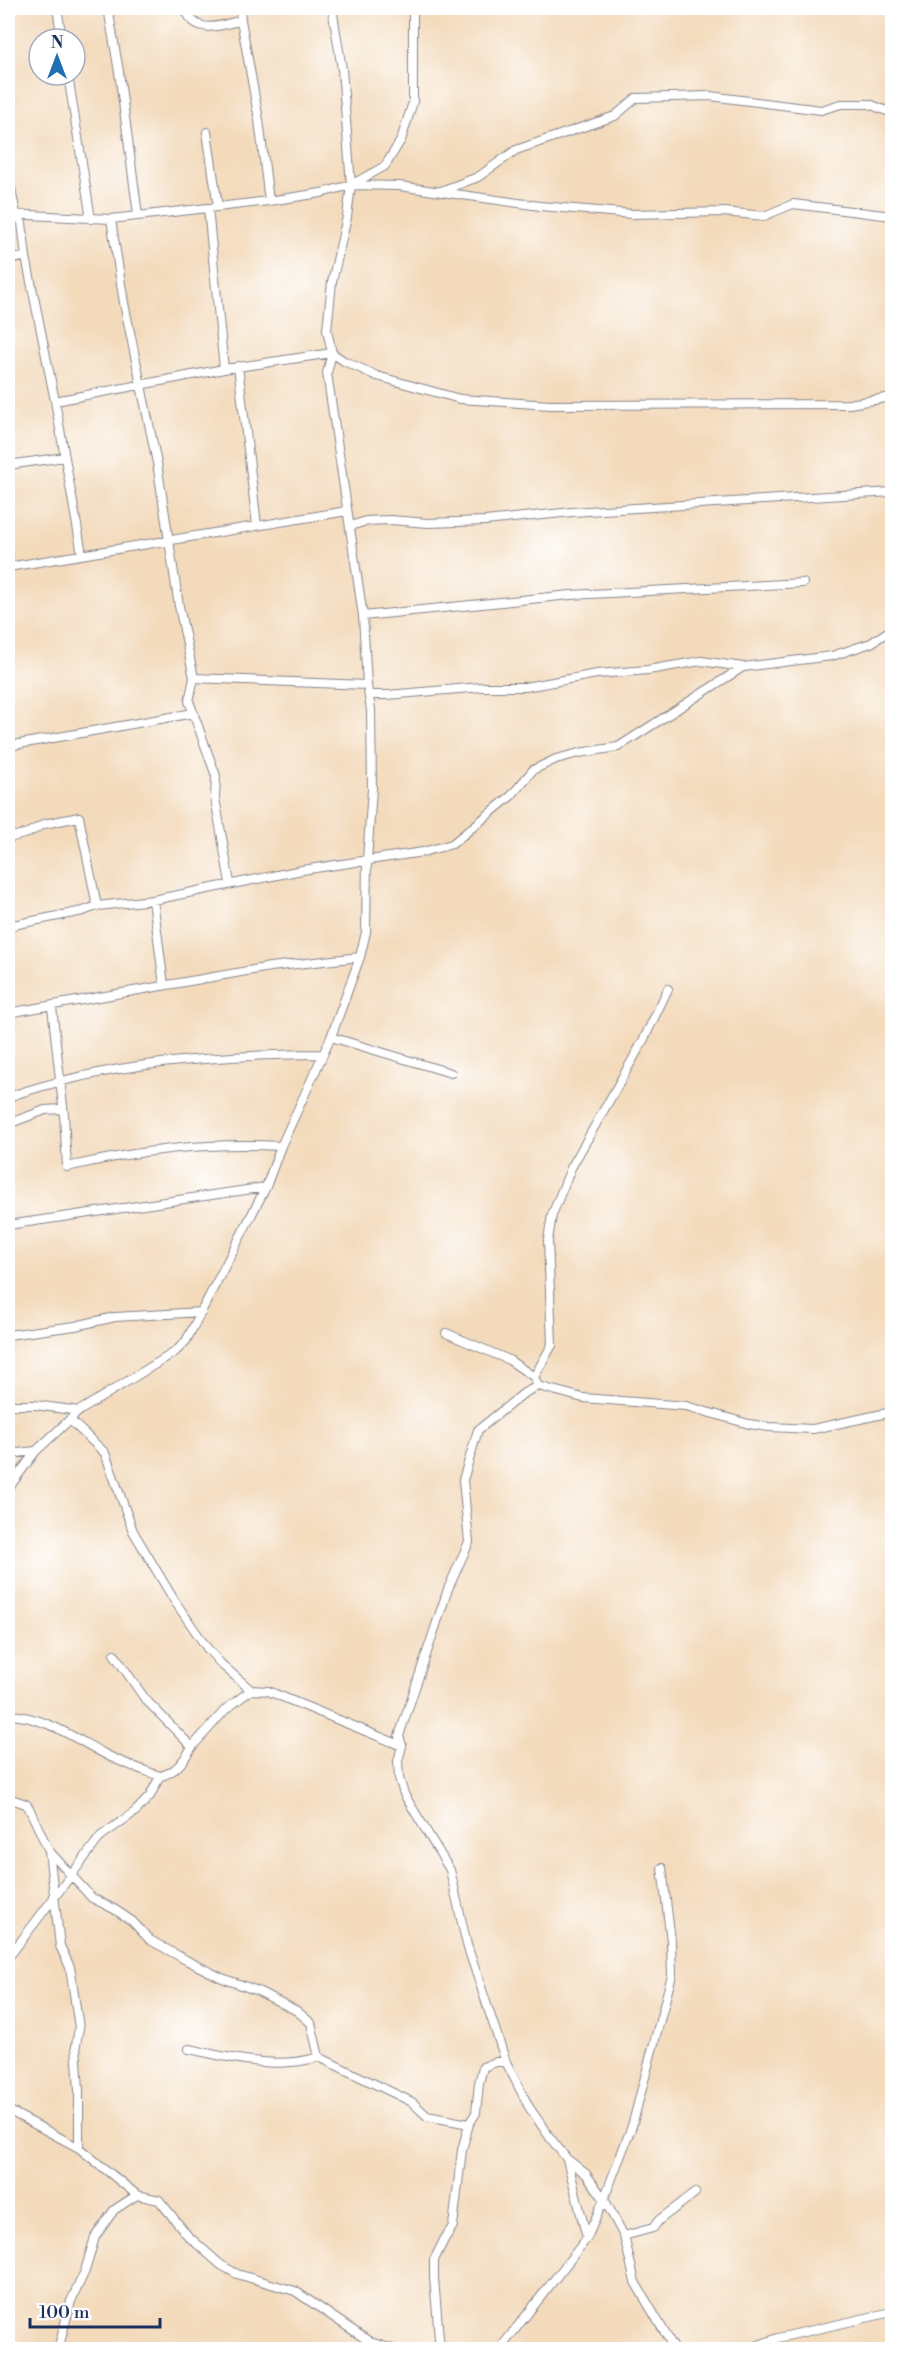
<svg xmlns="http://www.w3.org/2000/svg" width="900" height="2357" viewBox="0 0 900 2357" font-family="'Libre Bodoni',serif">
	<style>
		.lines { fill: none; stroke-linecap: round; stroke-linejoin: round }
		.minor-casing { stroke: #87848c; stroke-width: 10 }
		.minor { stroke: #fff; stroke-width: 8 }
	</style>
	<rect width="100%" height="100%" fill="#fff"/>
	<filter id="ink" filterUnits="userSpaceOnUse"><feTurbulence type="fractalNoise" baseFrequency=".0167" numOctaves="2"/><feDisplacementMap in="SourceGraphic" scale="12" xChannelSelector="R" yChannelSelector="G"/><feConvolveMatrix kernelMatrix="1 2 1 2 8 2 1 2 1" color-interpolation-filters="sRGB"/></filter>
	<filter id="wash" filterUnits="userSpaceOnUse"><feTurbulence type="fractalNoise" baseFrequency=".008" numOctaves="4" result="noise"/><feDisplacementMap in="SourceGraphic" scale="24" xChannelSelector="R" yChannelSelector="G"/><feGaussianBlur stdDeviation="1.35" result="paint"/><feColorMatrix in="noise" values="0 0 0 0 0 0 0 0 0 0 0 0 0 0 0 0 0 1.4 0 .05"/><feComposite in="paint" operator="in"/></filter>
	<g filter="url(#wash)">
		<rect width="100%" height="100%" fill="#f3dabb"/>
	</g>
	<g filter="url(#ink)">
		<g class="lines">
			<!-- minor casing -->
			<g class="minor-casing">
				<path id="minor" d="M57,8L62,39
					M108,8L119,72L138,215
					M185,8C194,35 219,27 241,20L240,8
					M241,20L259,120L269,201
					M68,75L91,219
					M207,132L218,207
					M8,174L16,214L22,223L26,257L55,401L224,369
					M353,185L399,186L540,206L632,214L724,212L764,216L793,204L892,216
					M441,191L478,177L516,150L615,116L636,98L710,96L821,110L841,104H869L892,113
					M208,208L224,369L332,353L344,361L377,376L460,399L550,405L849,404L892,397
					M8,214L111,219L269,201L321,193L351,185L385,166L401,140L413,102V8
					M111,219L124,303L157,463L179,606L194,678L189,701L216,776L215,798L230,883
					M8,259L26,257
					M238,366L257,525
					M55,401L82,554
					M8,465L65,457
					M351,526L366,521L391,520L428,523L485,521L572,512L892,492
					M8,567L347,511
					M363,616L570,595L803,583
					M194,678L367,685
					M370,695H387L482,687H525L597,674L648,670L701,661L743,667
					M8,746L194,713
					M8,838L28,833L44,824L79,817L97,906
					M153,900L164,985
					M8,926L83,911L97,906L153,900L302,870L423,852L452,844L511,796L533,770L556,759L579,753L618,747L743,667L832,656L871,643L892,629
					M52,1007L64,1115L67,1167C141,1150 205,1142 281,1146
					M8,1013L270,967L360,957
					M331,1037L451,1073
					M8,1097C109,1062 217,1055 323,1054
					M8,1124L45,1110L62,1109
					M8,1225L266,1187
					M446,1333L509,1360L534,1377
					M8,1335L75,1326L115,1317L202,1312
					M538,1386L534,1377L552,1345L548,1240L552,1215L571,1168L643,1041L668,989
					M8,1405H35L79,1411
					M70,1420L105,1453L133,1531L174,1600L207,1648L221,1664L251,1690
					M8,1454L36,1451
					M8,1489L36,1451L79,1411L175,1352L186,1341L266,1187L281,1146L331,1037L360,957L366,932L367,860L372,789L371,710L367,685L363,616L327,373L332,353L327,330L332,282L347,217L351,185L342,69L332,8
					M8,1715C43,1716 73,1737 103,1753C121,1763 141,1769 160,1776C176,1773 184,1760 192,1747L145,1699L114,1654
					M192,1747L225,1710L251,1690L268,1691L402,1746
					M8,1798L26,1804L29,1808L49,1851L60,1946L70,1967L79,2028L76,2045L79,2090V2148
					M49,1851L92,1898L114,1909L132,1921L150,1940L186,1960L222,1978L258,1991L297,2011L311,2023L319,2057L412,2102L427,2116L469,2124
					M662,1868L671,1941L672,1975L632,2126L604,2199L624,2236L635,2282L675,2350
					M8,1958L101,1836L136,1811L150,1796L160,1776
					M189,2049C233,2058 275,2070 319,2057
					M8,2110L79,2148L137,2195
					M567,2159L587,2238
					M624,2236L653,2228L659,2220L695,2193
					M58,2350L71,2301L85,2271L95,2237L114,2210L137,2195L159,2200L188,2236L221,2265L237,2274L295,2291L370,2342L396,2350
					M440,2350L434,2278V2260L445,2238L453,2226L462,2150L469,2124L476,2113L479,2083L483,2067L496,2062H506
					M499,2350L587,2238L604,2199L586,2174L567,2159L551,2139L529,2107L506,2062L467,1945L450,1870L404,1794L399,1778L398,1761L402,1746L399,1736L448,1589L469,1542L463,1480L478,1430L524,1393L538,1386L583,1398L686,1406L749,1424L769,1427L813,1429L892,1412
					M745,2350L778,2338L892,2312"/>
			</g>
			<!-- minor -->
			<use href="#minor" class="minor"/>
		</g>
	</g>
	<!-- margin -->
	<rect width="900" height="2357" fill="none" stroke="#fff" stroke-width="30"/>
	<!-- north arrow -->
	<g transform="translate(57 57)"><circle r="28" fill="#ffffff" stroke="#a4acbf" stroke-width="1.5"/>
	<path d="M0-4.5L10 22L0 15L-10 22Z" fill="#1f6fb2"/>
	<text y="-9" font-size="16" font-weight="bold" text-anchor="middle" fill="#1b2f5e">N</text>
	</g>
	<!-- scale -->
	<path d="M30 2318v9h130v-9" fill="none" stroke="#1b2f5e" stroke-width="3"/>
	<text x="39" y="2318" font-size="18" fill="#1b2f5e" stroke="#ffffff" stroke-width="4.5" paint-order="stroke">100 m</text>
</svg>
